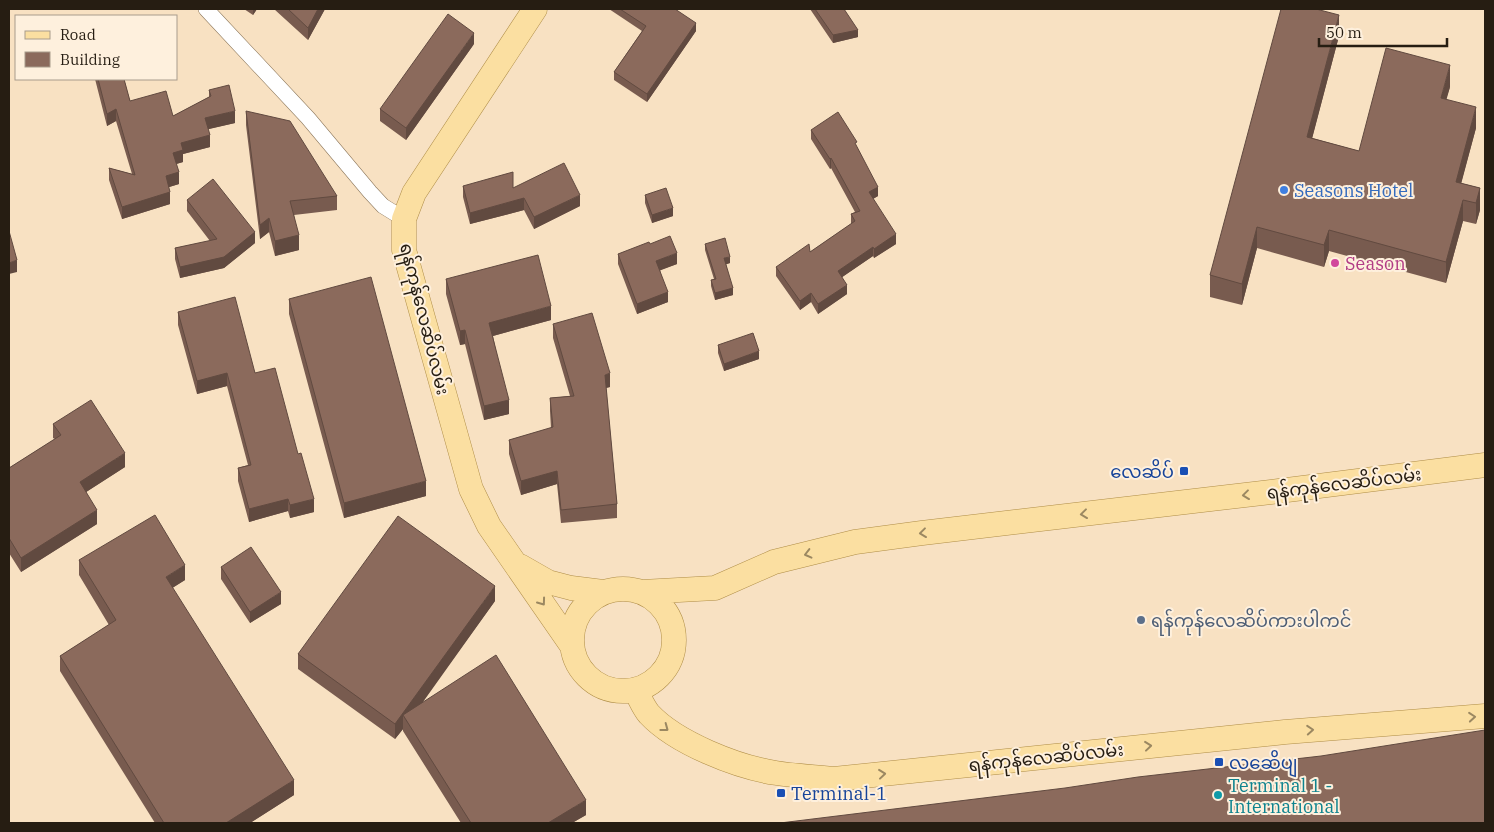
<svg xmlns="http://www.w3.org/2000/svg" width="1494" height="832" viewBox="0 0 1494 832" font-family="'IBM Plex Serif','Noto Sans Myanmar',serif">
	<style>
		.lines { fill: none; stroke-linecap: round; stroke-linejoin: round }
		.street-casing { stroke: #8c775b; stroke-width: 16 }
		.primary-casing { stroke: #af8d47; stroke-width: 25 }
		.street { stroke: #fff; stroke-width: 15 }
		.primary { stroke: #fbdfa1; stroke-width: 24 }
		.wall { fill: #785b4f }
		.shaded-wall { fill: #614a40 }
		.building { fill: #8b6a5c; stroke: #614a40 }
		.oneway { stroke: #9b8861 }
		.shop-dot { fill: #3f7fe0; stroke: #fef0dd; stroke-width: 2 }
		.hotel-dot { fill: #d1479c; stroke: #fef0dd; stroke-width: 2 }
		.transit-dot { fill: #1a4fb4; stroke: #fef0dd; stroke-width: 2 }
		.service-dot { fill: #5c6f8a; stroke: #fef0dd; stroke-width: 2 }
		.culture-dot { fill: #0f9aa8; stroke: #fef0dd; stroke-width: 2 }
		.labels { text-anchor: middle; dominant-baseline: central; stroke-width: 4; stroke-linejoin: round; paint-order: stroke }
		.shop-label { font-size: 18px; fill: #366cbe; stroke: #fef0dd; text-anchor: start }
		.hotel-label { font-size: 18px; fill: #b23c85; stroke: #fef0dd; text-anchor: start }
		.street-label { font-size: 18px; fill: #261d12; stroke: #fef0dd }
		.transit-label { font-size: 18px; fill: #164399; stroke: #fef0dd; text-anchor: start }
		.service-label { font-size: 18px; fill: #4e5e75; stroke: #fef0dd; text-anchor: start }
		.culture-label { font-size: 18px; fill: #0d838f; stroke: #fef0dd; text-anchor: start }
	</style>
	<rect width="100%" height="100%" fill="#f8e1c2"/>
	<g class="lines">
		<!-- street casing -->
		<g class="street-casing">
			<path id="street" d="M206,9L308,118L370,192L383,206L404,219"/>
		</g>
		<!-- primary casing -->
		<g class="primary-casing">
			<path id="primary" d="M535,9L414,193L404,219V250L471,489L489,526L572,646
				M520,566L548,582L571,588L603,592
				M572 640a51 51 0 1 1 102 0a51 51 0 1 1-102 0Z
				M642,592L715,588L774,562L855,542L922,533L1279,491L1485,465
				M635,690C640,698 643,707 649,714C676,743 737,767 776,773C795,776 815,777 834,779L1285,732L1485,716"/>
		</g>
		<!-- street -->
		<use href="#street" class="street"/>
		<!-- primary -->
		<use href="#primary" class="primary"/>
	</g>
	<!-- wall -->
	<path class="wall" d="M244,9H257L253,15Z
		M274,9H325L308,40Z
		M609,9H675L696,31L647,102L614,80V72L642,31Z
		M810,9H844L858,37L833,43Z
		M1339,36L1312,138L1359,151L1450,87L1446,99L1476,128L1461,183L1480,188V210L1476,224L1463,221L1446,283L1329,251L1324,267L1257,248L1242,305L1210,297V275Z
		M474,44L406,140L380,121V109Z
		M95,79H124L130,101L173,116L209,97V90L235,123L208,129L210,147L183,154V162L176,164L179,184L169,187L170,204L122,219L109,180V168L132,174L116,121L107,126Z
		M246,111L337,196V210L294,215L299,250L275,256L269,232L260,239L246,125Z
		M811,130L857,147L878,196L873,199L896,244L874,258L873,256L842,277L847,294L818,314L811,302L800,310L776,276V267L810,252L851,224V214L855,212L831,168L830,169L811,139Z
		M463,186L513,188L580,206L534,229L524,210L470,224L463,197Z
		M645,195L673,216L652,223L645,203Z
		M187,200L255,243L224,268L180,278L175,259V248L210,241L187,211Z
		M650,244L677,264L660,270L668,302L637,314L618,264V254Z
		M705,244L730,263L726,264L733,295L715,300L711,286V280L714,279L705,250Z
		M446,279L551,320L493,336L509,414L484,420L465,344L460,345L446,294Z
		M289,299L426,496L344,518L289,314Z
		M178,312L255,373L314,512L290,518L288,511L249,522L238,481V468L248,465L227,386L197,394L178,325Z
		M553,324L610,387L606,388L617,504V518L561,523L557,484L521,495L509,454V440L551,428L550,411V398L570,396L553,338Z
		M718,345L759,359L724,371L718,353Z
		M53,424L125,467L86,492L97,524L21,572L9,553V468L55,439L53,438Z
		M79,560L185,580L172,588L294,795L250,823H155L60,671V656L109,625L79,575Z
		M221,567L281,604L250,623L221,579Z
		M495,601L421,703L586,815L572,823H461L403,731V729L395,739L298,669V654Z"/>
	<!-- shaded-wall -->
	<path class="shaded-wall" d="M253,9H257L253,15Z
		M318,9H325L308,40V28Z
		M1339,15V36L1307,158V137Z
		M696,23V31L647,102V94Z
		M858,30V37L833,43V35Z
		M474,33V44L406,140V128Z
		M1450,65V87L1441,119V98Z
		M1476,107V128L1456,203V182Z
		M116,109V121L107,126V114Z
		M235,111V123L205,130V118Z
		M210,135V147L183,154V162L173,165V153L181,143Z
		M831,158V168L830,169V159Z
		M179,172V184L166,188V176Z
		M878,187V196L869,201V192Z
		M1480,188V210L1476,224V203Z
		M170,192V204L122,219V207Z
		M580,195V206L534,229V217Z
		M524,198V210L470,224V213Z
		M1463,200V221L1446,283V262Z
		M673,208V216L652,223V215Z
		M269,218V232L260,239V225Z
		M1257,227V248L1242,305V284Z
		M1329,230V251L1324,267V245Z
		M255,232V243L224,268L180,278V267Z
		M896,234V244L874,258V249Z
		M299,235V250L275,256V241Z
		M873,247V256L838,280V271Z
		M677,253V264L656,272V261Z
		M730,257V263L724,265V258Z
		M17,260V272L9,274V263Z
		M847,285V294L818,314V304Z
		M733,288V295L715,300V293Z
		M668,292V302L637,314V304Z
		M811,293V302L800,310V301Z
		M551,306V320L489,337V323Z
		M465,330V344L460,345V331Z
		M759,351V359L724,371V364Z
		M227,373V386L197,394V381Z
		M610,373V387L605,388V375Z
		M509,400V414L484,420V406Z
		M125,453V467L80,496V482Z
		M557,471V484L521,495V481Z
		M426,481V496L344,518V503Z
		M288,499V511L249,522V509Z
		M314,499V512L290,518V505Z
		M97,510V524L21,572V558Z
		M185,565V580L166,592V577Z
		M495,586V601L408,723L403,715V729L395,739V724Z
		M281,592V604L250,623V612Z
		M294,780V795L250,823H226Z
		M586,800V815L572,823H548Z"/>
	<!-- building -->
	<path class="building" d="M288,9H318L308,28Z
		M620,9H675L696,23L647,94L614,72L646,26Z
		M815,9H844L858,30L833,35Z
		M1281,9H1316L1339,15L1307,137L1359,151L1386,48L1450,65L1441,98L1476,107L1456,182L1480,188L1476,203L1463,200L1446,262L1329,230L1324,245L1257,227L1242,284L1210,275Z
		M448,14L474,33L406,128L380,109Z
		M98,79H124L130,101L166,91L173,116L211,96L209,90L229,85L235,111L205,118L210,135L181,143L183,150L173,153L179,172L166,176L170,192L122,207L109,168L135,175L116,109L107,114Z
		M246,111L290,121L337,196L290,201L299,235L275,241L269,218L260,225Z
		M838,112L857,142L855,143L878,187L869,192L896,234L874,249L873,247L838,271L847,285L818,304L811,293L800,301L776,267L809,244L810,252L855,221L851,214L860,211L831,158L830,159L811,130Z
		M564,163L580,195L534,217L524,198L470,213L463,186L513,172V188Z
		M213,179L255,232L224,257L180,267L175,248L217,239L187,200Z
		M666,188L673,208L652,215L645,195Z
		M9,231L17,260L9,263Z
		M670,236L677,253L656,261L668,292L637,304L618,254L649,242L650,244Z
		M725,238L730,257L724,258L733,288L715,293L711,280L716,279L705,244Z
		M538,255L551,306L489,323L509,400L484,406L465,330L460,331L446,279Z
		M371,277L426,481L344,503L289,299Z
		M235,297L255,373L275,368L298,454L301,453L314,499L290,505L288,499L249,509L238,468L251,465L227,373L197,381L178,312Z
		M592,313L610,373L605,375L617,504L561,510L557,471L521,481L509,440L553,427L550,398L574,396L553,324Z
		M753,333L759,351L724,364L718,345Z
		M91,400L125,453L80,482L97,510L21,558L9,538V468L61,435L53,424Z
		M155,515L185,565L166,577L294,780L226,823H164L60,656L116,620L79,560Z
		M398,516L495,586L395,724L298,654Z
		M251,547L281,592L250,612L221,567Z
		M496,655L586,800L548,823H471L403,715Z
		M1485,730V823H780L1065,788L1138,777L1321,756Z"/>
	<!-- one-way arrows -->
	<defs><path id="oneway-chevron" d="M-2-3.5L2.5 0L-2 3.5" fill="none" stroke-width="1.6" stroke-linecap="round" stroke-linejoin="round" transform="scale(1.25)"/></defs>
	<g class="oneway">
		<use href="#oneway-chevron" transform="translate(1246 495) rotate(173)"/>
		<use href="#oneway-chevron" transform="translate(1084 514) rotate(173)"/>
		<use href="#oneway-chevron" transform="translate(923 533) rotate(173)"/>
		<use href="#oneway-chevron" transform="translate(808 554) rotate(166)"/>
		<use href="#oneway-chevron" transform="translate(542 602) rotate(54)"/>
		<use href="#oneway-chevron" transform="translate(1472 717) rotate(-5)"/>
		<use href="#oneway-chevron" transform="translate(665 728) rotate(37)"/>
		<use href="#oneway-chevron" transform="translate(1310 730) rotate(-4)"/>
		<use href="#oneway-chevron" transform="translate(1148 746) rotate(-6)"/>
		<use href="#oneway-chevron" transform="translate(882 774) rotate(-6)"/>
	</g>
	<!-- markers -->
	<circle class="shop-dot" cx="1284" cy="190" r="5"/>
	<circle class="hotel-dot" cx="1335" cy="263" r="5"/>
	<g class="transit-dot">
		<rect x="1179" y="466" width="10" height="10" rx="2.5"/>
		<rect x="1214" y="757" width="10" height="10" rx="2.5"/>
		<rect x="776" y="788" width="10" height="10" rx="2.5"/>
	</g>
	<circle class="service-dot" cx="1141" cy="620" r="5"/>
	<circle class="culture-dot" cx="1218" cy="795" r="5"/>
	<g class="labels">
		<!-- shop labels -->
		<g class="shop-label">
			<text x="1294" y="190">Seasons Hotel</text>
		</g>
		<!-- hotel labels -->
		<g class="hotel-label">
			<text x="1345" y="263">Season</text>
		</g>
		<!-- street labels -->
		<g class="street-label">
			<text transform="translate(425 319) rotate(76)">ရန်ကုန်လေဆိပ်လမ်း</text>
			<text transform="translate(1344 483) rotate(-7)">ရန်ကုန်လေဆိပ်လမ်း</text>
			<text transform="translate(1046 757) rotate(-6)">ရန်ကုန်လေဆိပ်လမ်း</text>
		</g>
		<!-- transit labels -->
		<g class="transit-label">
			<text x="1174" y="471" text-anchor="end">လေဆိပ်</text>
			<text x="1229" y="762">လဆေိပျ</text>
			<text x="791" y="793">Terminal-1</text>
		</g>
		<!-- service labels -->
		<g class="service-label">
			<text x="1151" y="620">ရန်ကုန်လေဆိပ်ကားပါကင်</text>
		</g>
		<!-- culture labels -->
		<g class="culture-label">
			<text x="1228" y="785">Terminal 1 -<tspan x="1228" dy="21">International</tspan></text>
		</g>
	</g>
	<!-- border -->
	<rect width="1494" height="832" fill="none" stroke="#261d12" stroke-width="20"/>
	<!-- legend -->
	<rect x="15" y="15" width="162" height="65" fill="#fef0dd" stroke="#a89c8c"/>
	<rect x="25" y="31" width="25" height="8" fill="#fbdfa1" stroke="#a89c8c"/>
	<text x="60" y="40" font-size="15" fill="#261d12">Road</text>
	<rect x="25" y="52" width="25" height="15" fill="#8b6a5c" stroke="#a89c8c"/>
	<text x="60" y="65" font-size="15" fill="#261d12">Building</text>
	<!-- scale -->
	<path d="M1319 38v8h128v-8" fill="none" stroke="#261d12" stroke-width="2.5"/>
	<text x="1326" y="38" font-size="15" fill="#261d12" stroke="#fef0dd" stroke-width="4" paint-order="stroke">50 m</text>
</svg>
